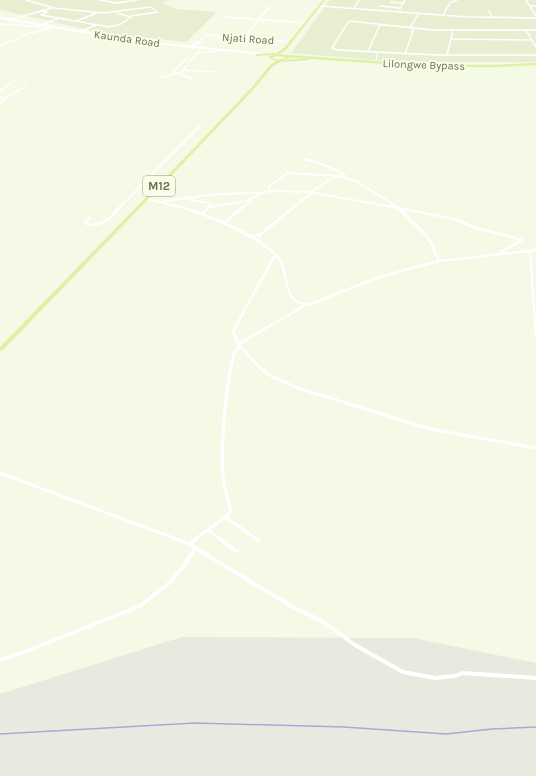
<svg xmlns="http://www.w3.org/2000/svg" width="536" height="776" viewBox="0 0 536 776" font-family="Karla,sans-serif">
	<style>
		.residential { fill: #e8eed2 }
		.industrial { fill: #e9eadf }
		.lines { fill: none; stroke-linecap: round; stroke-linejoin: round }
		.stream { stroke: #a3acd2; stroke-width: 1.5 }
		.minor-far4 { stroke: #fff; stroke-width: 1.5 }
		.minor-far3 { stroke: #fff; stroke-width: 2 }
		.minor-far2 { stroke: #fff; stroke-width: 2.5 }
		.minor-far1 { stroke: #fff; stroke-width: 3 }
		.minor { stroke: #fff; stroke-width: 4 }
		.secondary { stroke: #fff; stroke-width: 2 }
		.primary { stroke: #dcf2a4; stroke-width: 2.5 }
		.trunk { fill: #e5eca4; fill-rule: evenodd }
		.labels { text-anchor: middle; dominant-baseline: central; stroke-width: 4; stroke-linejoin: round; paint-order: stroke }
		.far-street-label { font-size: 11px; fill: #70704d; stroke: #f8fdeb }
		.shield { fill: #f8fdeb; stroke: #999a7c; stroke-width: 1 }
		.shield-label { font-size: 12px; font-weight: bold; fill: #70704d }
	</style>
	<rect width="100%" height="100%" fill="#f4fae5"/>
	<!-- residential -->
	<path class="residential" d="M0,0H171L161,2L176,9L217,12L186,42L103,33L0,10Z
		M330,0H536V62H400L291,53Z"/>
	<!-- industrial -->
	<path class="industrial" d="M182,637L413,638L536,663V776H0V694Z"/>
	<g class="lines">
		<!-- stream -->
		<path class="stream" d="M0,734L195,723L344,727L446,734L492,729L536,727"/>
		<!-- minor-far4 -->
		<path class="minor-far4" d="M26,0L54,8L103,13L151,7L158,12L131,16
			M99,0L117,3L137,0
			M526,0L536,16
			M391,2L403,3
			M320,6L467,17L536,18
			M380,6L400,8
			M530,6H536
			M354,8L359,0
			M400,9L405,0
			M41,10L47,12L41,15L109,27L121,24L131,17L117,13
			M489,11L493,18
			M443,15L450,3L457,0
			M224,17L306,23
			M9,20L52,8
			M76,21L97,13
			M0,24L32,26L48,29
			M40,25L57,19
			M410,28L419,13
			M526,30L536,47
			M536,30H433L349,21L332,48L337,50L436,55H536
			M80,32L96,25
			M243,38L270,6
			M451,39L531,40
			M0,45L17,39L22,35L53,28
			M194,48L206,35L291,42
			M368,52L380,24
			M405,54L414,28
			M447,55L453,30
			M376,60L378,53
			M184,70L214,72
			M176,73L174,71L189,57
			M159,78L181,72
			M192,79L180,74L197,53L218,51
			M0,91L14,81
			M16,92L28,84"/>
		<!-- minor-far3 -->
		<path class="minor-far3" d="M0,97L5,99L0,103
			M5,98L17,91
			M304,159C319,162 333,168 346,176
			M269,191V187L287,173L337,176
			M146,199L181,207
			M187,199L208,203L210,207
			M164,201L216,194L258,193L272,191L311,192L334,177L339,176L356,181L397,207
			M120,207L200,126
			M210,207L246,201L262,193
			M243,207L252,200
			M294,207L310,194L308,192L393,207"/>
		<!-- minor-far2 -->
		<path class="minor-far2" d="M177,206C208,215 256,234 278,257C291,273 280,307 311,304L379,277L439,261L536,250
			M388,206L398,208L424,233L431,243L439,261
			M395,206L398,208L455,219L473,227L522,240L501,252
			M210,207L215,206
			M202,214L210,206
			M90,218L85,222L86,224C105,227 108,219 121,206
			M224,223L244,206
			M249,237L261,234
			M258,241L261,234L295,206
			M530,251L536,337
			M234,354L242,342L304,306
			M247,354L239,345L233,331L275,255"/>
		<!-- minor-far1 -->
		<path class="minor-far1" d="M246,353L260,368L269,375L298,388L430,429L536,448
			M0,473L179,540
			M225,517L258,540
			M208,530L222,540
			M194,540L228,515L231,510C228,499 224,488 223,477C221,438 225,391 234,353"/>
		<!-- minor -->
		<path class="minor" d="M176,539L189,544L291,606L322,621L355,645L403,672L435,678L455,676L463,673L536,678
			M220,539L236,551
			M257,539L258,540
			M189,544L196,539
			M0,660L32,649L140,606L167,585L183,567L196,547"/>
		<!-- secondary -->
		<path class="secondary" d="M0,18L144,42L274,55
			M190,46L199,42"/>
		<!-- primary -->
		<path class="primary" d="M286,56L430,66H496L536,64"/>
		<!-- trunk -->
		<path class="trunk" d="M323,0H325L286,50L279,54L286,55L289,58L284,60L309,58L310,59V60L284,62L283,61L273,66L254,89L194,152L2,351H0V347L192,150L252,87L271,64L277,61L269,58V56L274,55L257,56L256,55V54L274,53L275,54L284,48ZM276,56L284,57L286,58L279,60L271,58Z"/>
	</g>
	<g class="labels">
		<!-- far-street labels -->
		<g class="far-street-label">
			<text transform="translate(127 39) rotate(8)">Kaunda Road</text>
			<text transform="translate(248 39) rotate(4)">Njati Road</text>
			<text transform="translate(424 65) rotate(2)">Lilongwe Bypass</text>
		</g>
		<!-- shield labels -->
		<rect class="shield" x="143" y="176" width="32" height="20" rx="3"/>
		<g class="shield-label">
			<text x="159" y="186">M12</text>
		</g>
	</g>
</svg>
